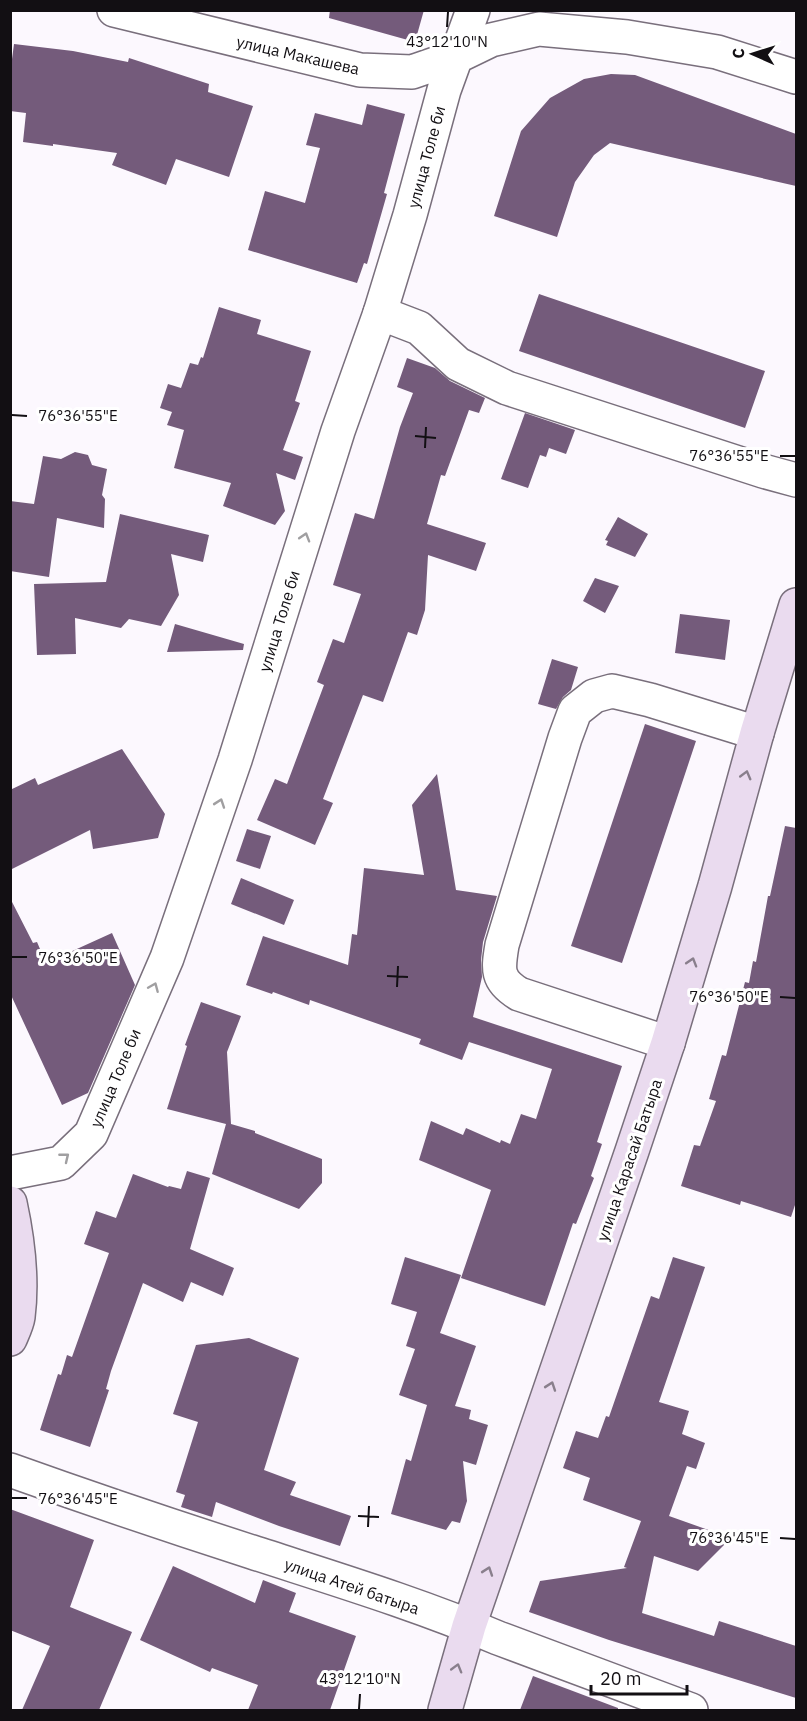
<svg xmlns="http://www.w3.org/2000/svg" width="807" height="1721" viewBox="0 0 807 1721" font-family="'IBM Plex Sans',sans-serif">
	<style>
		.building { fill: #745b7b }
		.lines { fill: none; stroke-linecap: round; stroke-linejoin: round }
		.minor-casing { stroke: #796f7c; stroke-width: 36 }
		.tertiary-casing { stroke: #796f7c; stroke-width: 36 }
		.secondary-casing { stroke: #796f7c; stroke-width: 36 }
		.minor { stroke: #fff; stroke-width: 33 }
		.tertiary { stroke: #fff; stroke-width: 33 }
		.secondary { stroke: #eadbef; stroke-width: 33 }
		.oneway { stroke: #a09fa1 }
		.oneway2 { stroke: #897f8c }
		.ticks { fill: none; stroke: #120f13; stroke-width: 2 }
		.labels { text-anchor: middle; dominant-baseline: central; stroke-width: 6; stroke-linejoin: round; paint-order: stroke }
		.street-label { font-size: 16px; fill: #120f13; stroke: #fff }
		.ticks-label { font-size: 15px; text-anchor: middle; fill: #120f13; stroke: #fff; stroke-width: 6; stroke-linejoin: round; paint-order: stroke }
	</style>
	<rect width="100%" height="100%" fill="#fcf8fe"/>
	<!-- building -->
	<path class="building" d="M330,10H424L415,42L329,18Z
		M14,44L73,51L128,62L129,58L209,84L208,92L253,106L229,177L176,159L166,185L112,165L117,153L53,144V146L23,142L26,113L10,111V74Z
		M611,74L635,75L796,134V186L610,143L594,155L575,182L557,237L494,216L521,131L550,98L584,79Z
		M367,104L405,114L384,193L387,194L367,264L364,263L357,283L248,250L265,191L305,203L320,148L306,145L315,113L362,125Z
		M539,294L765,371L745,428L519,351Z
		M219,307L261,320L257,334L311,351L295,401L300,403L283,450L303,457L295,480L276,473L285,511L275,525L223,506L231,483L174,468L184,430L167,425L172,412L160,408L168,384L181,388L190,363L198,365L201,357L203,358Z
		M407,358L435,368L450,381L485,398L479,413L469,410L445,476L441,475L427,524L486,543L476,571L428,555L425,610L417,635L408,632L383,702L363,695L323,799L333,803L315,845L257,820L275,779L287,784L324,685L317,682L333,639L344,643L361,594L333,585L355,513L374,519L400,427L413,393L397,387Z
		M525,413L575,430L566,454L549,448L546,457L540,455L528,488L501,479Z
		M75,452L88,455L92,465L107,469L102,495L105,499L104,528L57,518L49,577L10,571V501L34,504L43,456L61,459Z
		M120,514L209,535L203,562L171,554L179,595L161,626L129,619L121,628L75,618L76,654L37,655L34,584L106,582Z
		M618,517L648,534L635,557L606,545L608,541L605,540Z
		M595,578L619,586L605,613L583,601Z
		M680,614L730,620L725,660L675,653Z
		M175,624L244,644L243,650L167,652Z
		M552,659L578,667L571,690L563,697L556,709L538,704Z
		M645,724L696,741L622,963L571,946Z
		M122,749L165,814L158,838L93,849L90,830L10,870V790L35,778L38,785Z
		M437,774L456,890L497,896L483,942L481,960L482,977L473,1017L622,1066L597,1142L602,1144L591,1176L594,1178L576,1224L573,1223L545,1306L461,1278L491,1190L419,1160L431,1121L463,1135L466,1128L500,1143L501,1140L510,1144L521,1114L536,1119L552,1069L469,1042L462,1060L419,1044L421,1039L310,1000L309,1005L273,992L272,994L246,985L263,936L348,965L352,934L357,935L364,868L424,875L412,805Z
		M785,826L796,828V1202L791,1217L741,1201L740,1205L681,1186L694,1145L700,1146L716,1101L709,1099L722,1055L726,1056L745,982L749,983L753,961L756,962L768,896H770Z
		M247,829L271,836L260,869L236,861Z
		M241,878L294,900L284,925L231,904Z
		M10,898L33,943L37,942L46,963L112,933L135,985L88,1093L62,1105L10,993Z
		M201,1002L241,1016L227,1052L231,1124L255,1131V1133L322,1159V1183L299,1209L212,1174L226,1124L167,1109L187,1046L185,1045Z
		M187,1171L210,1178L190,1249L234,1268L223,1296L191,1282L183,1302L143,1283L111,1371L106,1389L109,1390L90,1447L40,1430L58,1374L61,1375L67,1355L72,1357L109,1253L84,1244L96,1211L116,1218L133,1174L168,1187L169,1186L181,1189Z
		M405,1257L461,1275L440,1333L476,1346L455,1406L471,1410L469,1419L488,1425L476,1465L463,1461L467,1501L460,1523L452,1521L446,1530L391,1514L406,1459L411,1461L427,1405L399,1395L415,1349L406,1346L417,1312L391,1304Z
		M673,1257L705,1267L659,1402L689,1411L682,1434L705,1443L696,1469L687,1466L669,1516L731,1538L698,1571L654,1556L642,1613L714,1636L719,1621L796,1646V1698L609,1640L529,1612L540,1581L627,1568L624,1567L641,1521L583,1500L590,1478L563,1468L576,1431L598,1438L606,1416L609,1417L651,1296L659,1299Z
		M249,1338L299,1358L264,1470L296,1482L290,1495L351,1516L340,1546L279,1526L216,1502L212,1517L181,1507L185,1495L176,1492L198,1422L173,1414L196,1345Z
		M10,1509L94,1540L70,1607L132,1632L99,1710H22L50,1646L10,1630Z
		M173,1566L255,1603L263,1580L296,1593L289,1612L356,1636L330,1710H248L258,1685L212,1668L210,1672L140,1640Z
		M533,1676L618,1708V1710H520Z"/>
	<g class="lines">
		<!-- minor casing -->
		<g class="minor-casing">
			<path id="minor" d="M380,313L419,328L458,364L507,388L763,471L796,480
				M668,1043L519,994C496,980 498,969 502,945L565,738L575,711L594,696L612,691L650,700L757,733
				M10,1470C91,1499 171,1526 252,1552C335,1579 418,1604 498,1638L691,1710"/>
		</g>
		<!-- tertiary casing -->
		<g class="tertiary-casing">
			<path id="tertiary" d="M114,10L360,70L412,72L458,56L491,40L539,29L627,37L717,52L796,77
				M10,1173L61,1163L91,1134L167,958L235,760L338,431L380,313L410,215L444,90L473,10"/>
		</g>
		<!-- secondary casing -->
		<g class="secondary-casing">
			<path id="secondary" d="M10,1203C18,1240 23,1278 18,1317C17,1324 13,1332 10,1339
				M445,1710L469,1626L632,1151L668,1043L715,886L757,733L796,605"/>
		</g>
		<!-- minor -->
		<use href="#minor" class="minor"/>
		<!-- tertiary -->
		<use href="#tertiary" class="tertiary"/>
		<!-- secondary -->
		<use href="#secondary" class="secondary"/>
	</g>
	<!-- one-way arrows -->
	<defs><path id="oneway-chevron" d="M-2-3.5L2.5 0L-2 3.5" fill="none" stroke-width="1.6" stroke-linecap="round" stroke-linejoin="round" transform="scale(1.5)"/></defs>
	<g class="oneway">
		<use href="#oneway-chevron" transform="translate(305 537) rotate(-73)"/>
		<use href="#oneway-chevron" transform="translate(220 803) rotate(-71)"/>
		<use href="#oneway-chevron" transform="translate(154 987) rotate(-67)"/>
		<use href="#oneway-chevron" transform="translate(65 1157) rotate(-39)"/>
	</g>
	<g class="oneway2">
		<use href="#oneway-chevron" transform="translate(746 775) rotate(-75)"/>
		<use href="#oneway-chevron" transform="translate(692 962) rotate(-73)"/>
		<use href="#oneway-chevron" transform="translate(551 1386) rotate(-71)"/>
		<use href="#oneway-chevron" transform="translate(488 1571) rotate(-71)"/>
		<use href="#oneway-chevron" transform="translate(457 1668) rotate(-74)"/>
	</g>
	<!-- ticks -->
	<path class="ticks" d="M447,27L448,12M12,415L27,416M415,436L436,438M425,448L426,427M780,456H795M12,957H27M387,976L408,977M397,987L398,966M780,997L795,998M12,1498H27M358,1516L379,1517M368,1527L369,1506M780,1538L795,1539M359,1709L360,1694"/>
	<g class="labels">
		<!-- street labels -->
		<g class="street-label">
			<text transform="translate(298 55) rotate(13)">улица Макашева</text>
			<text transform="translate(426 157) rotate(-75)">улица Толе би</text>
			<text transform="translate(279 621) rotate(-73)">улица Толе би</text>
			<text transform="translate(115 1078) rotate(-67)">улица Толе би</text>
			<text transform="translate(629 1160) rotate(-71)">улица Карасай Батыра</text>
			<text transform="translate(352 1586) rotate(19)">улица Атей батыра</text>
		</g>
	</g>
	<g class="ticks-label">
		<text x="447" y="47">43°12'10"N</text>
		<text x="78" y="421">76°36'55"E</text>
		<text x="729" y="461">76°36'55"E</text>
		<text x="78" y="963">76°36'50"E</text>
		<text x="729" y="1002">76°36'50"E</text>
		<text x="78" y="1504">76°36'45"E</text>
		<text x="729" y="1543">76°36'45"E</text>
		<text x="360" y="1684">43°12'10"N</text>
	</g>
	<!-- border -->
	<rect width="807" height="1721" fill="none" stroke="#120f13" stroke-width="24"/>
	<!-- north arrow -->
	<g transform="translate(753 54) rotate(273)" stroke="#ffffff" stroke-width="4.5" paint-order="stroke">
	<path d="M0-4.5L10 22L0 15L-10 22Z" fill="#120f13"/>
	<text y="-9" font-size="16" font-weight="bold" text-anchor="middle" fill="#120f13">С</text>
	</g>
	<!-- scale -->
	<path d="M591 1685v9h96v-9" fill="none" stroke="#120f13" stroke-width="3"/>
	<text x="600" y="1685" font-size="18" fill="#120f13" stroke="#ffffff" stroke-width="4.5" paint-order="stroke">20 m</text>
</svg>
